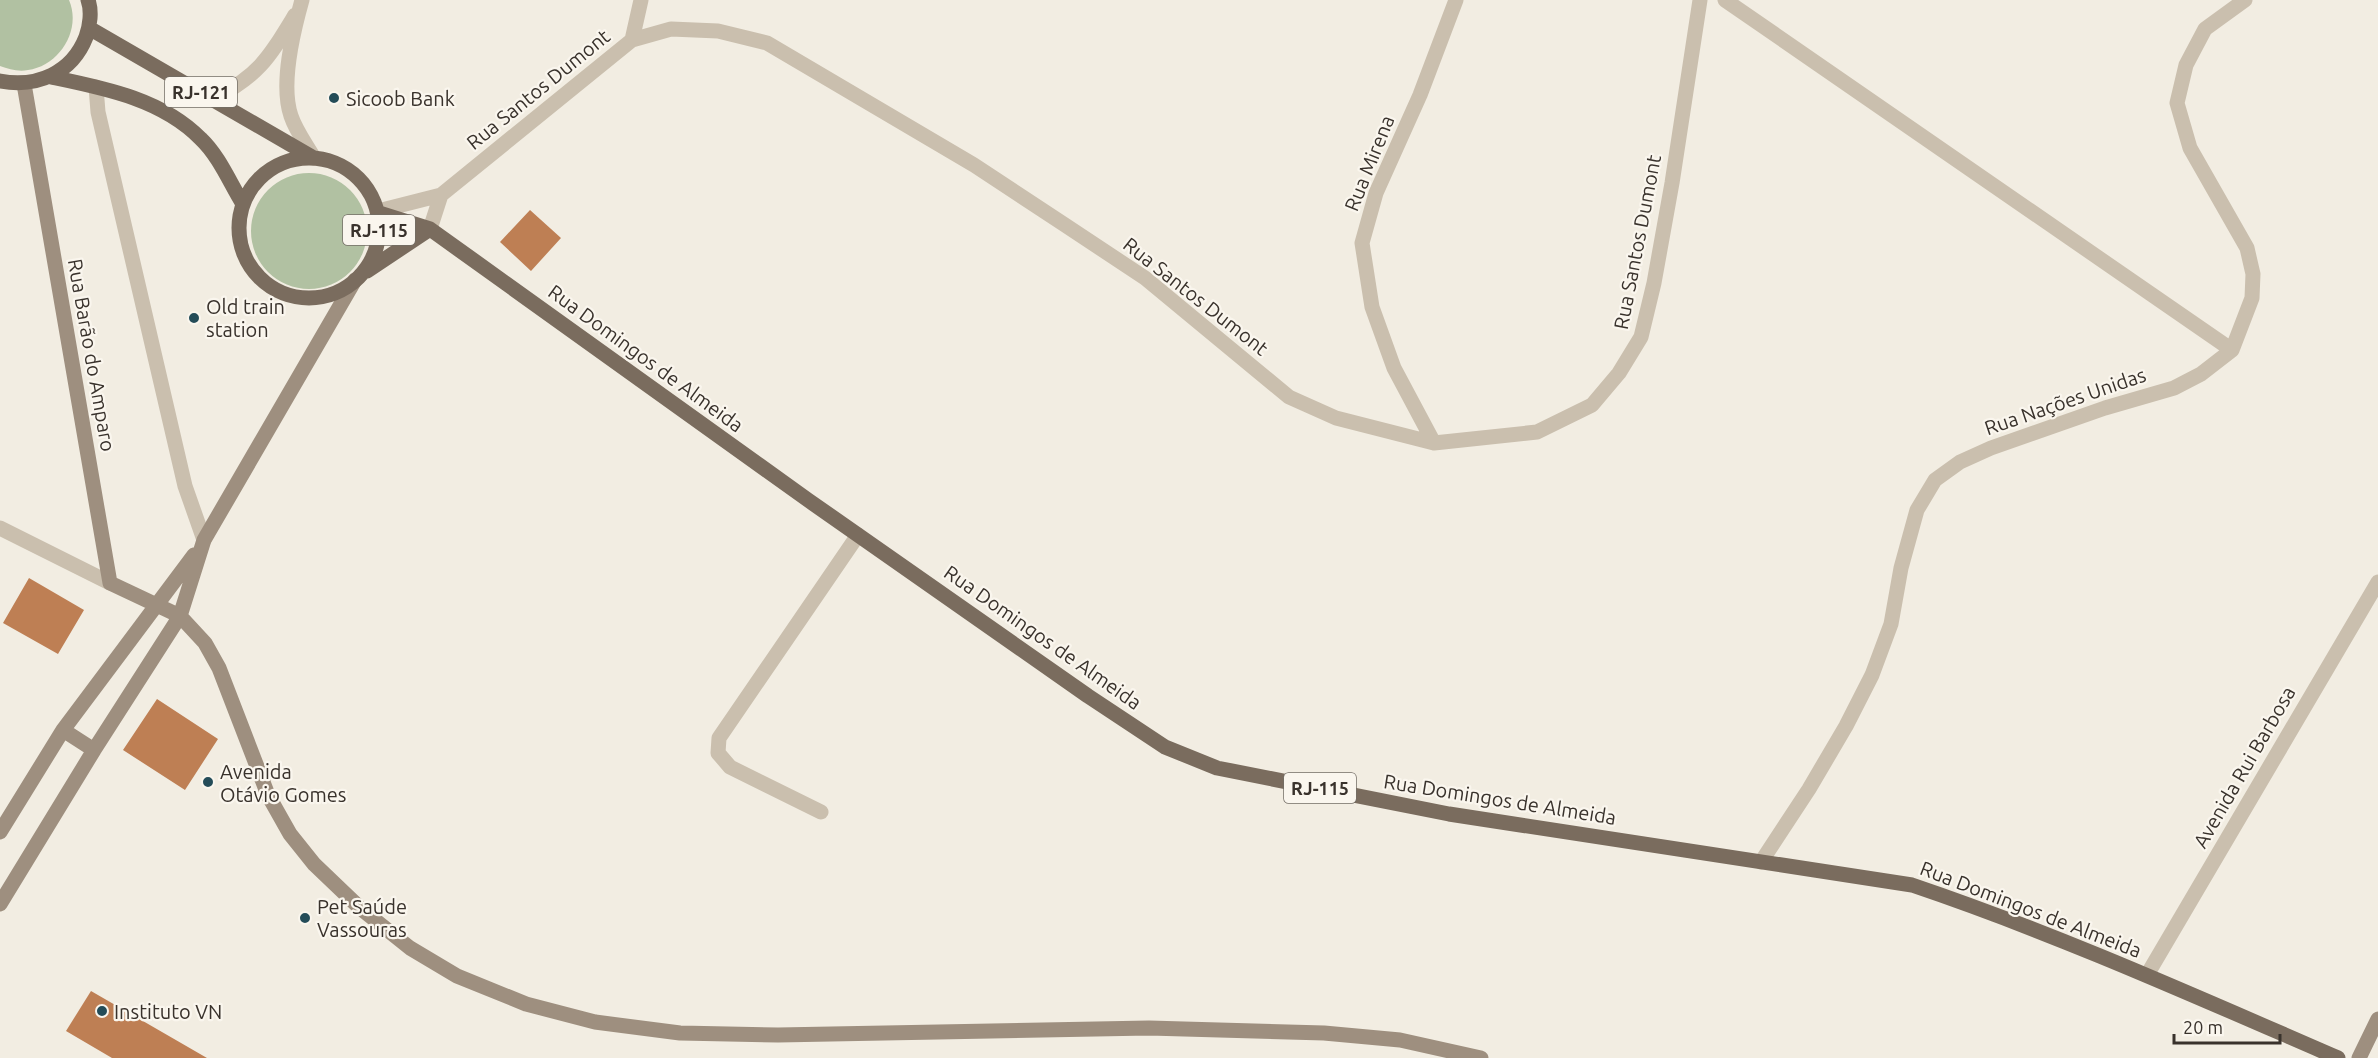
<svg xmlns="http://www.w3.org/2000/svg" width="2378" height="1058" viewBox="0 0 2378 1058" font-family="Ubuntu,sans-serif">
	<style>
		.green { fill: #b1c1a2 }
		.building { fill: #be7f54 }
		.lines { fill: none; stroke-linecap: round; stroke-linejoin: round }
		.lane { stroke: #cabfae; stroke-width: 15 }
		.street { stroke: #cabfae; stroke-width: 15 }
		.secondary { stroke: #9e8f7f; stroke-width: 15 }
		.primary { stroke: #7a6c5e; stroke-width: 15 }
		.poi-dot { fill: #244c58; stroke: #faf6ee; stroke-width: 2 }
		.labels { text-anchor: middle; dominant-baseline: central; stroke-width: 4.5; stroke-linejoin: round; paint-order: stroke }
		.shield { fill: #faf6ee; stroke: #736d66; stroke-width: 1.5 }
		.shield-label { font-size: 18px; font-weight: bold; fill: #39322c }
		.street-label { font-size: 20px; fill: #39322c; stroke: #faf6ee }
		.poi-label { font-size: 20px; fill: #39322c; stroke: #faf6ee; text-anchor: start }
	</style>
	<rect width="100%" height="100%" fill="#f2ede2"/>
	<!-- green -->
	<path class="green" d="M0,0H69C82,30 59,66 28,70C18,72 9,69 0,66Z
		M251 231a58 58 0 1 1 116 0a58 58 0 1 1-116 0Z"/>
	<!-- building -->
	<path class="building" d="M530,210L561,238L531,271L500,242Z
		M29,578L84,610L58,654L3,623Z
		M157,699L218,739L185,790L123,750Z
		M91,991L207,1058H112L66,1031Z"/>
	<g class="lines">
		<!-- lane -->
		<path class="lane" d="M821,812L730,767L718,753L719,738L858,535"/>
		<!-- street -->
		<path class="street" d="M302,0C293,32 280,84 291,116C296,131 306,144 314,158
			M1725,0L2232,350
			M632,40L641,0
			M96,87L98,112L185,486L204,540
			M214,99C260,74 268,59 295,15
			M378,211L441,195L632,40L671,29L718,31L767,43L974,165L1062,223L1145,278L1289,397L1336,418L1434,443L1537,432L1592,405L1619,373L1641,337L1654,283L1672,183L1700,0
			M430,229L441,195
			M1434,443L1394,368L1372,307L1362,243L1376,193L1420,95L1456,0
			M0,528L110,583
			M1761,862L1809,789L1846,726L1872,675L1891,624L1901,568L1917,510L1935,480L1960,462L1991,448L2105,408L2174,388L2201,374L2232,350L2252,298L2253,274L2247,248L2190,148L2177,103L2186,65L2205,29L2245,0
			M2147,975L2378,582"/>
		<!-- secondary -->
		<path class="secondary" d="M24,84L110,583L180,616L205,643L219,668L268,795L290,834L314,864L360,908L410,948L457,976L526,1004L595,1022L680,1033L778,1035L1149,1028L1324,1033L1400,1040L1481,1058
			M63,730L94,750
			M0,832L63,730L194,555
			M0,904L94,750L180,616L204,540L355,280
			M2359,1058L2378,1019"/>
		<!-- primary -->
		<path class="primary" d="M89,28L312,157
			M51,77C104,88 162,99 201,139C219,156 230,183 243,204
			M0,81C37,88 72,73 86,37C90,26 92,11 88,0
			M239 228a70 70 0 1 1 140 0a70 70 0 1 1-140 0Z
			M379,213L430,229L808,500L1088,696L1165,747L1217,768L1449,814L1912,885C2057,934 2197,997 2338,1058
			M367,271L430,229"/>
	</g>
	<!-- markers -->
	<g class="poi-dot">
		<circle cx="334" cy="98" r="6"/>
		<circle cx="194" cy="318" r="6"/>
		<circle cx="208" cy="782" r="6"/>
		<circle cx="305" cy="918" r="6"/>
		<circle cx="102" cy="1011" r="6"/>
	</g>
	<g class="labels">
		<!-- shield labels -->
		<g class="shield">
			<rect x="165" y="77" width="72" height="30" rx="4.5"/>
			<rect x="343" y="215" width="72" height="30" rx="4.5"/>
			<rect x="1284" y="773" width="72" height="30" rx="4.5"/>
		</g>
		<g class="shield-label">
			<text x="201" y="92">RJ-121</text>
			<text x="379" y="230">RJ-115</text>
			<text x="1320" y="788">RJ-115</text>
		</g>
		<!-- street labels -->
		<g class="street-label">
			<text transform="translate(538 89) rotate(-39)">Rua Santos Dumont</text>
			<text transform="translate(1369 163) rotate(-68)">Rua Mirena</text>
			<text transform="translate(1637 242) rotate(-79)">Rua Santos Dumont</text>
			<text transform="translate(1196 296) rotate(38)">Rua Santos Dumont</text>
			<text transform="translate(92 355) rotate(80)">Rua Barão do Amparo</text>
			<text transform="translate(646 358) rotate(36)">Rua Domingos de Almeida</text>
			<text transform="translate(2065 401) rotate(-19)">Rua Nações Unidas</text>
			<text transform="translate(1043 637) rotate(35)">Rua Domingos de Almeida</text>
			<text transform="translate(2244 767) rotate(-60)">Avenida Rui Barbosa</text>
			<text transform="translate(1500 799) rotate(9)">Rua Domingos de Almeida</text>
			<text transform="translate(2031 909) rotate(21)">Rua Domingos de Almeida</text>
		</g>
		<!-- poi labels -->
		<g class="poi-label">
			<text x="346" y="98">Sicoob Bank</text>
			<text x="206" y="306">Old train<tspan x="206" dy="23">station</tspan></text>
			<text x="220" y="771">Avenida<tspan x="220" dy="23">Otávio Gomes</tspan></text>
			<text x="317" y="906">Pet Saúde<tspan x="317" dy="23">Vassouras</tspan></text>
			<text x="114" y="1011">Instituto VN</text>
		</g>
	</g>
	<!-- scale -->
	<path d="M2174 1034v9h106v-9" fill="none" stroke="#39322c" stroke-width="3"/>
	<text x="2183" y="1034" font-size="18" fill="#39322c" stroke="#faf6ee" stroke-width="4.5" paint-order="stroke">20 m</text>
</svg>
